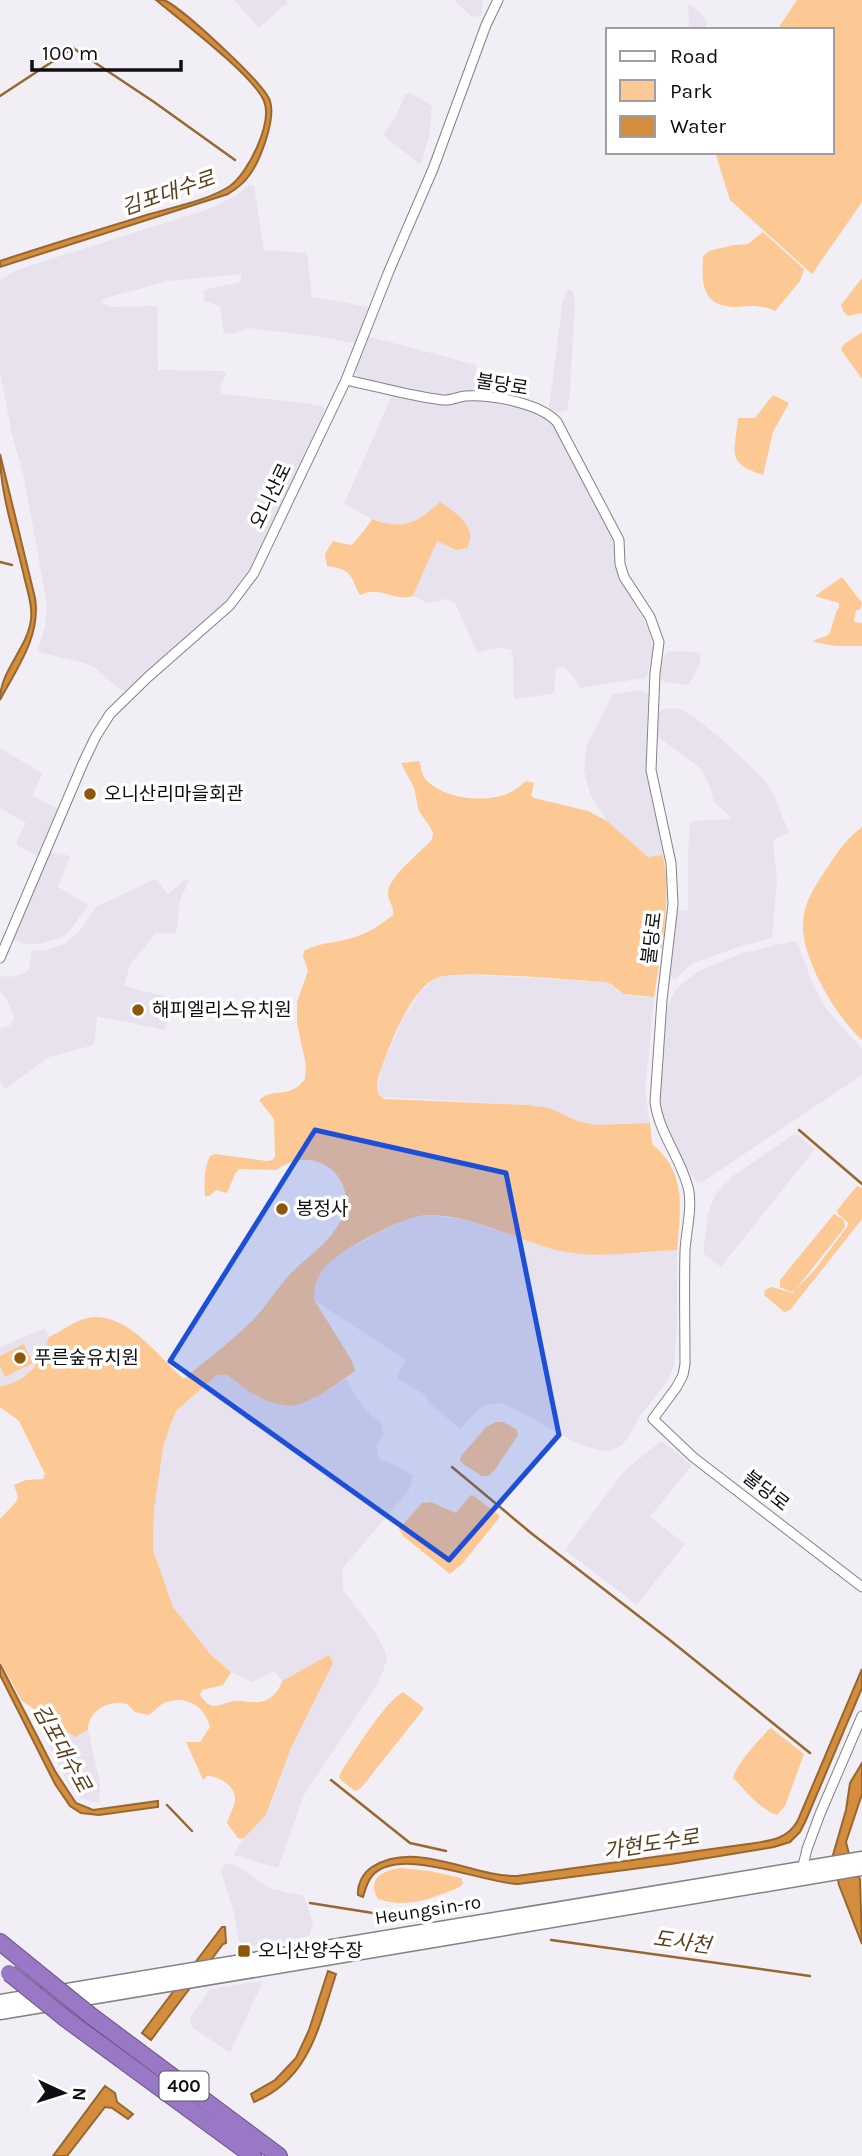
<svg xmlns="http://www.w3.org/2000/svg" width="862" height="2156" viewBox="0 0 862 2156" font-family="Karla,'Noto Sans KR',sans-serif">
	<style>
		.built { fill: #e7e2ee }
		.green { fill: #fcc995 }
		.water { fill: #d38d3d; stroke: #986730; stroke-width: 2 }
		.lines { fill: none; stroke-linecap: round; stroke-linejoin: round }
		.stream { stroke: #986730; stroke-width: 2.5 }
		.minor-casing { stroke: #838186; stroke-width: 11 }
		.secondary-casing { stroke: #838186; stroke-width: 15 }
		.motorway-casing { stroke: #695386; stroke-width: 18 }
		.minor { stroke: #fff; stroke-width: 9 }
		.secondary { stroke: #fff; stroke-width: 12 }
		.motorway { stroke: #9978c5; stroke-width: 16 }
		.motorway-bridge-casing { stroke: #695386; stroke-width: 18; stroke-linecap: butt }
		.motorway-bridge { stroke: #9978c5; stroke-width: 16 }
		.marked { fill: #1d4ed8; fill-opacity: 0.2; stroke: #1d4ed8; stroke-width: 5; stroke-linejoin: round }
		.poi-dot { fill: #8e570b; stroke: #fff; stroke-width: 2.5 }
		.labels { text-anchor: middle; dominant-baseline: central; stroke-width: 7; stroke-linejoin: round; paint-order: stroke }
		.shield { fill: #fff; stroke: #575658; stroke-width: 2 }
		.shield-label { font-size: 18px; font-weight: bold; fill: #0f0e10 }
		.street-label { font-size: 19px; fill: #0f0e10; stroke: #fff }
		.poi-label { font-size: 19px; fill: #0f0e10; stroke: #fff; text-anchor: start }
		.water-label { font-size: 21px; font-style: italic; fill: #5c3e1d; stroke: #fff }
	</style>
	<rect width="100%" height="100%" fill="#f1eff5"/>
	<!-- built -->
	<path class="built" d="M234,0H285L288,2L259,28Z
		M454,0H483L481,16L472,17Z
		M690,5L699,11L707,22L704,30H687L689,27L688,7Z
		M411,93L432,106L429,136L421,165L383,135L397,114L405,95Z
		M248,185L254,186L264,250L307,253L312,297L370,307L357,344L316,336L256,329L247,328L236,333L224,334L220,306L204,301V292L206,289L241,282V274L168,281L102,299V303L112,307L157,306L158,370L223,371L226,374L220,389L222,394L306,403L322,406L325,410L252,566L241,585L209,619L169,654L125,691L120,690L94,667L81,662L41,653L38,649L45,627L47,604L24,478L12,434L0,373V280L15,271L32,265L209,209L237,195Z
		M568,289L573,291L575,303L570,392L567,411L555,412L549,408L563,300Z
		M367,336L476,365L474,392L442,397L357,378L355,369Z
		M393,393L483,400L521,406L548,418L553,424L612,535L620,579L649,629L653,649L648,674L644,678L580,688L573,676L563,666L556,670L554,691L552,694L514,699L513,656L511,649L497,648L477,652L455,603L447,599L427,603L413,596L437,541L456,550L467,548L470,543L428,512L409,523L393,526L372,519L344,504Z
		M680,651L701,653L699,667L688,685L664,682L659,679L661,661L664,656L668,652Z
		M641,690L646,692L648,695L646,766L663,855L655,857H649L640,851L607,821L590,794L584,771L586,747L613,694Z
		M671,708L680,709L696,718L727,744L765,780L774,795L789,833L777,838L773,843L777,880L772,938L741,946L693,963L675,979L669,975L677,910L688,911V851L690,824L693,821L730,819L731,817L714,802L709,784L700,768L657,736L655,718L661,710Z
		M0,748L42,773L32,796L59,809L37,856L17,845V840L26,823L0,808Z
		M50,852L70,856L58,887L88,905L70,931L61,938L39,944H28L13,940Z
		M155,879L168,894L186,879L189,881L180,900L176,934L156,933L130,965L124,986L184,1001L182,1008L169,1020L164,1030L97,1016L94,1045L49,1057L5,1089L0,1081V1028L9,1026L13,1021L14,1017L6,998L0,991V976L9,977L23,974L29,970L32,951L45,950L64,944L79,932L96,907Z
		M793,941L797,943L815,989L829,1012L862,1049V1075L704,1181L698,1183L688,1170L671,1139L660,1108L659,1095L663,1035L668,1005L677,988L699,971L740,954Z
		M476,975L606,982L611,984L617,991L630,996L654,997L645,1091L650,1123L596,1125L578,1121L549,1108L528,1105L381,1097L377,1090L382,1066L403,1019L421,991L435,978L444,976Z
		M796,1133L815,1149L721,1267L704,1254V1246L708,1213L716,1193L733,1176Z
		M426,1215L464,1220L571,1254L677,1250V1324L674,1366L666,1383L639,1417L628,1438L621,1446L610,1451H603L578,1444L519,1411L501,1403L486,1405L479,1409L460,1429L428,1402L427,1396L398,1379L399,1373L406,1360L315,1301L313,1292L315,1281L321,1270L339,1254L397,1224L414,1217Z
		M45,1328L49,1337L46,1347L33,1368L26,1376L17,1382L0,1386V1347Z
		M217,1375H227L250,1391L269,1402L288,1406L298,1405L322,1394L346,1378L353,1392L366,1410L381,1423L383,1433L377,1447L379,1459L399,1467L413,1476L409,1490L342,1569L343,1590L376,1634L385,1651L387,1660L378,1684L304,1795L278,1868L233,1855L243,1839L266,1815L270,1807L291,1748L329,1656L282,1681L274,1671L253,1682L231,1672L211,1655L173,1607L153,1550L154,1510L163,1448L171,1423L177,1410Z
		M660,1442H663L692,1465L650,1517L685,1544L637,1605L565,1550L625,1470Z
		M33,1710L75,1736L88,1730L100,1783L99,1803L80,1798L71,1788L32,1713Z
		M226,1864L236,1865L271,1889L304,1896L313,1923L309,1936L284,1942L240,1948L234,1914L221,1870L222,1866Z
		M263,1981L230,2053L192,2027L190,2021L191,2016L210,1989Z"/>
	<!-- green -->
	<path class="green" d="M797,0H862V202L812,274L730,200L715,152H832V30H777Z
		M763,232L804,269L800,281L775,311C768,307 761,307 753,306C744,306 734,308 726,306C700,302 702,276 703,256L709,251L734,245L748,244Z
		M862,278V313L848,316L843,311L841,305Z
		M862,332V379L841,350L844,344Z
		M773,395L789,403L773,432L763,475C725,463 735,453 738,418H755Z
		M440,502C454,512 479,526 467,548L456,550L437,541L413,596C392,602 381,585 360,595C349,575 354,570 327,566L325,554L333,541L350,545L353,544C357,539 370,524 372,519C403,531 416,523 440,502Z
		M842,577L862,603L860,610H856L854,622L862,623V646H836L813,642C819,636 824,639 829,634C831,633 834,614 839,607V603L815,596Z
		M419,761C422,768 421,775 427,781C447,800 489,804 513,791C518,788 522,784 526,781L534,783L531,795L534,798L588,811L607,821L648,857L663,855C672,904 661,949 654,997L623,994L611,984L606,982C576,981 453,968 434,979C410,992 391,1042 382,1066C378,1077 372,1095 386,1099L528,1105L549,1108L578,1121L596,1125L650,1123L652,1144C688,1173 680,1211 677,1250C643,1251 604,1258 571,1253C555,1251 540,1245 525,1240C494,1229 460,1214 427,1215C409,1215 361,1240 345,1251C326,1263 311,1278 315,1301L352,1361L355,1371L322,1394L298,1405L288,1406L269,1402L250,1392L227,1375H217L177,1410L171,1423L163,1448L154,1510L153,1550L173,1607L211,1655L231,1672L223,1685L202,1690L200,1695C213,1714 219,1703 235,1701C241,1700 246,1702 252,1702C266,1704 278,1695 282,1681L329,1655L333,1663L291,1748L266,1815L243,1839L238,1838L227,1823C229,1816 234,1808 235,1800C236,1786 219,1776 207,1776L203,1780L186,1742H200L210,1727C205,1706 186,1695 166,1702C158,1705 155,1712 148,1715L135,1712L127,1704C109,1699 88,1711 88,1730L75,1737L22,1701L0,1661V1519L16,1502L18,1497L14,1485L26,1480L43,1479L45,1474L19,1421L0,1407V1386C27,1383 42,1361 49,1337C62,1331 74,1321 87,1318C126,1309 160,1359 184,1379C207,1359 232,1341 254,1319C267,1305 278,1287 291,1273C306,1258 325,1246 337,1227C367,1180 313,1140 277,1170L239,1169L235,1174L227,1193L216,1190L209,1196H205C204,1183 204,1168 210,1156L215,1154L267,1161L272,1160L275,1157L274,1119L259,1100C275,1086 288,1101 305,1079L306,1065L297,1024V1002L308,971L303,956L304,951C318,943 333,943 348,939C366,935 379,926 393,915C394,906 388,901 388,893C389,875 421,853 432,839L433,833L430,827L419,811L414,788L401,763Z
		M862,827V1040C837,1018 803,961 803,927C803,906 811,893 821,877C834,858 843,841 862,827Z
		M857,1186L862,1188V1219L790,1310L784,1312L764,1295L765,1290L772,1287L792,1293L813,1272L847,1227L848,1223L837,1213L838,1209Z
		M834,1214L844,1220L845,1227L796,1289L791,1292L780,1287V1280Z
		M24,1344L33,1363L5,1377L0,1366V1356Z
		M496,1422H503L516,1429L518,1435L494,1471L488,1476H482L463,1464L460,1460L461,1456L486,1427Z
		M471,1495L474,1496L499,1515V1518L462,1564L450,1574L403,1536L399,1529L422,1503L431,1502L456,1513Z
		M403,1692L423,1707V1710L361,1788L355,1791L342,1781L339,1777L341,1772C355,1751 383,1704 403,1692Z
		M771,1728L804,1754L785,1806L777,1815C759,1809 745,1790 733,1778C737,1763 757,1743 768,1730Z
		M401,1868L430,1871L461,1878L463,1883L460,1887C433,1898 408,1909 378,1899C366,1879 383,1870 401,1868Z"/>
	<!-- water -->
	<path class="water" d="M156,0C160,0 163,0 166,1C185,11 264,83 270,101C276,119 260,162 248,177C243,184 236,189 228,194L0,267V261L3,260C51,244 101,229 150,214C174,207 209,200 230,186C248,173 273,123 264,101C253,75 180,20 156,0Z
		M0,454L35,598C41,636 17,668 0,700C0,670 28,648 31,619C33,605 27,590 24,576C15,536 0,494 0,454Z
		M0,1664L55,1771L76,1803L93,1810L158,1801V1807L99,1815L81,1813L70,1806L55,1784L0,1675Z
		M862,1669V1688L806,1820L800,1832L790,1842L774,1847L671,1864L518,1884C482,1883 399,1845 372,1876C367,1882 365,1890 363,1897L358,1895C357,1884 363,1873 372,1867C416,1839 471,1877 517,1876L748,1844C768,1841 788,1840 798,1820Z
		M862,1763V1794L846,1842L852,1866L860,1879L862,1944L839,1885L833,1855L846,1810L850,1783Z
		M222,1927H225L226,1943L223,1944L151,2040L142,2033Z
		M328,1971L336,1974C319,2026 310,2079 254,2102L251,2094L275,2080L296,2058L309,2030Z
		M105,2086L115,2093L117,2102L133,2114L128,2119L112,2108L105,2107L67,2156H53Z"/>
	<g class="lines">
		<!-- stream -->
		<path class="stream" d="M0,96L73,48L154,102L235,160
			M0,562L12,565
			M799,1130L862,1184
			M452,1467L531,1533L671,1641L810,1753
			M331,1780L410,1843L446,1851
			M167,1805L192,1831
			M310,1903L417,1920
			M551,1940L810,1976"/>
		<!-- minor casing -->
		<g class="minor-casing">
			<path id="minor" d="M346,380C376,386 413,397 443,400C450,401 457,397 465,396C490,394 540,403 557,422L619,540L620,564L624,577L650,617L659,642L655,673L651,770L671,863L673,904L662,1000L655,1102C659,1133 680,1157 688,1187C693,1207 686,1230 685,1251C684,1288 685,1326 685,1364L683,1375L676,1388L653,1419L693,1457L862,1587
				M0,958L83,763L96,736L110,714L148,677L230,605L254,573L346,380L389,271L433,169L486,25L498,0
				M802,1870L807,1849L820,1814L862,1716"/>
		</g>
		<!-- secondary casing -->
		<g class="secondary-casing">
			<path id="secondary" d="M0,2001L862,1858
				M0,2013C288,1967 574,1916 862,1869"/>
		</g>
		<!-- motorway casing -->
		<g class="motorway-casing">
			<path id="motorway" d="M0,1942L32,1968
				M90,2015L279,2156
				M66,2019L253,2156"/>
		</g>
		<!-- minor -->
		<use href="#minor" class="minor"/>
		<!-- secondary -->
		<use href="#secondary" class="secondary"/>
		<!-- motorway -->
		<use href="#motorway" class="motorway"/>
		<!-- motorway-bridge casing -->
		<g class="motorway-bridge-casing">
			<path id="motorway-bridge" d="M32,1968L90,2015
				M9,1973L66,2019"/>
		</g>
		<!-- motorway-bridge -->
		<use href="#motorway-bridge" class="motorway-bridge"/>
	</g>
	<!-- marked area -->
	<path class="marked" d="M315,1130L506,1173L559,1435L449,1560L170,1361Z"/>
	<!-- markers -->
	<g class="poi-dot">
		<circle cx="90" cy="794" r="7"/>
		<circle cx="138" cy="1010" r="7"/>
		<circle cx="282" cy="1209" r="7"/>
		<circle cx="20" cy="1358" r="7"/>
		<rect x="237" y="1944" width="14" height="14" rx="3.5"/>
	</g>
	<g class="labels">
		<!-- shield labels -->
		<rect class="shield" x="159.5" y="2071.5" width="49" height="29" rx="5"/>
		<g class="shield-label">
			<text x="184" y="2086">400</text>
		</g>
		<!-- street labels -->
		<g class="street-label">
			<text transform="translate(502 385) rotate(9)">불당로</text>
			<text transform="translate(271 496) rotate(-64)">오니산로</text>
			<text transform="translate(652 938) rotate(-83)">불당로</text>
			<text transform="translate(766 1491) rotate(38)">불당로</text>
			<text transform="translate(428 1910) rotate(-9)">Heungsin-ro</text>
		</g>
		<!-- poi labels -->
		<g class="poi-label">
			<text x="104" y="794">오니산리마을회관</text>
			<text x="152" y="1010">해피엘리스유치원</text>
			<text x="296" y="1209">봉정사</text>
			<text x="34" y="1358">푸른숲유치원</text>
			<text x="258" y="1951">오니산양수장</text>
		</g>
		<!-- water labels -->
		<g class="water-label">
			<text transform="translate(168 193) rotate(-19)">김포대수로</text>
			<text transform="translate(62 1748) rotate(61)">김포대수로</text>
			<text transform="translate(651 1844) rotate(-9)">가현도수로</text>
			<text transform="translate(682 1942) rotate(8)">도사천</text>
		</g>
	</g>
	<!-- legend -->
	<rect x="606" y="28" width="228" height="126" fill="#ffffff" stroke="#9f9f9f" stroke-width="2"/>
	<rect x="620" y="51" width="35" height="10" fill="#ffffff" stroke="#9f9f9f" stroke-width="2"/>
	<text x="670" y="63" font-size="21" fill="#0f0e10">Road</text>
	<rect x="620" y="80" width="35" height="21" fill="#fcc995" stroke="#9f9f9f" stroke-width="2"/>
	<text x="670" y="98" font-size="21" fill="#0f0e10">Park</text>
	<rect x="620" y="116" width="35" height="21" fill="#d38d3d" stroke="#9f9f9f" stroke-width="2"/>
	<text x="670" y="133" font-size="21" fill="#0f0e10">Water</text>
	<!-- north arrow -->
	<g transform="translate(63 2093) rotate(94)" stroke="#ffffff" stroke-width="5" paint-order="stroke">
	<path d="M0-5L12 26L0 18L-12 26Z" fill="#0f0e10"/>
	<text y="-10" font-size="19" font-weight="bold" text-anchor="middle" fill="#0f0e10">N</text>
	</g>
	<!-- scale -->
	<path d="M32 60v10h149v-10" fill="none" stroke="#0f0e10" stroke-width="3.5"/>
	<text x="42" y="60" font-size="21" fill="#0f0e10" stroke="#ffffff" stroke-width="5" paint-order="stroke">100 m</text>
</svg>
